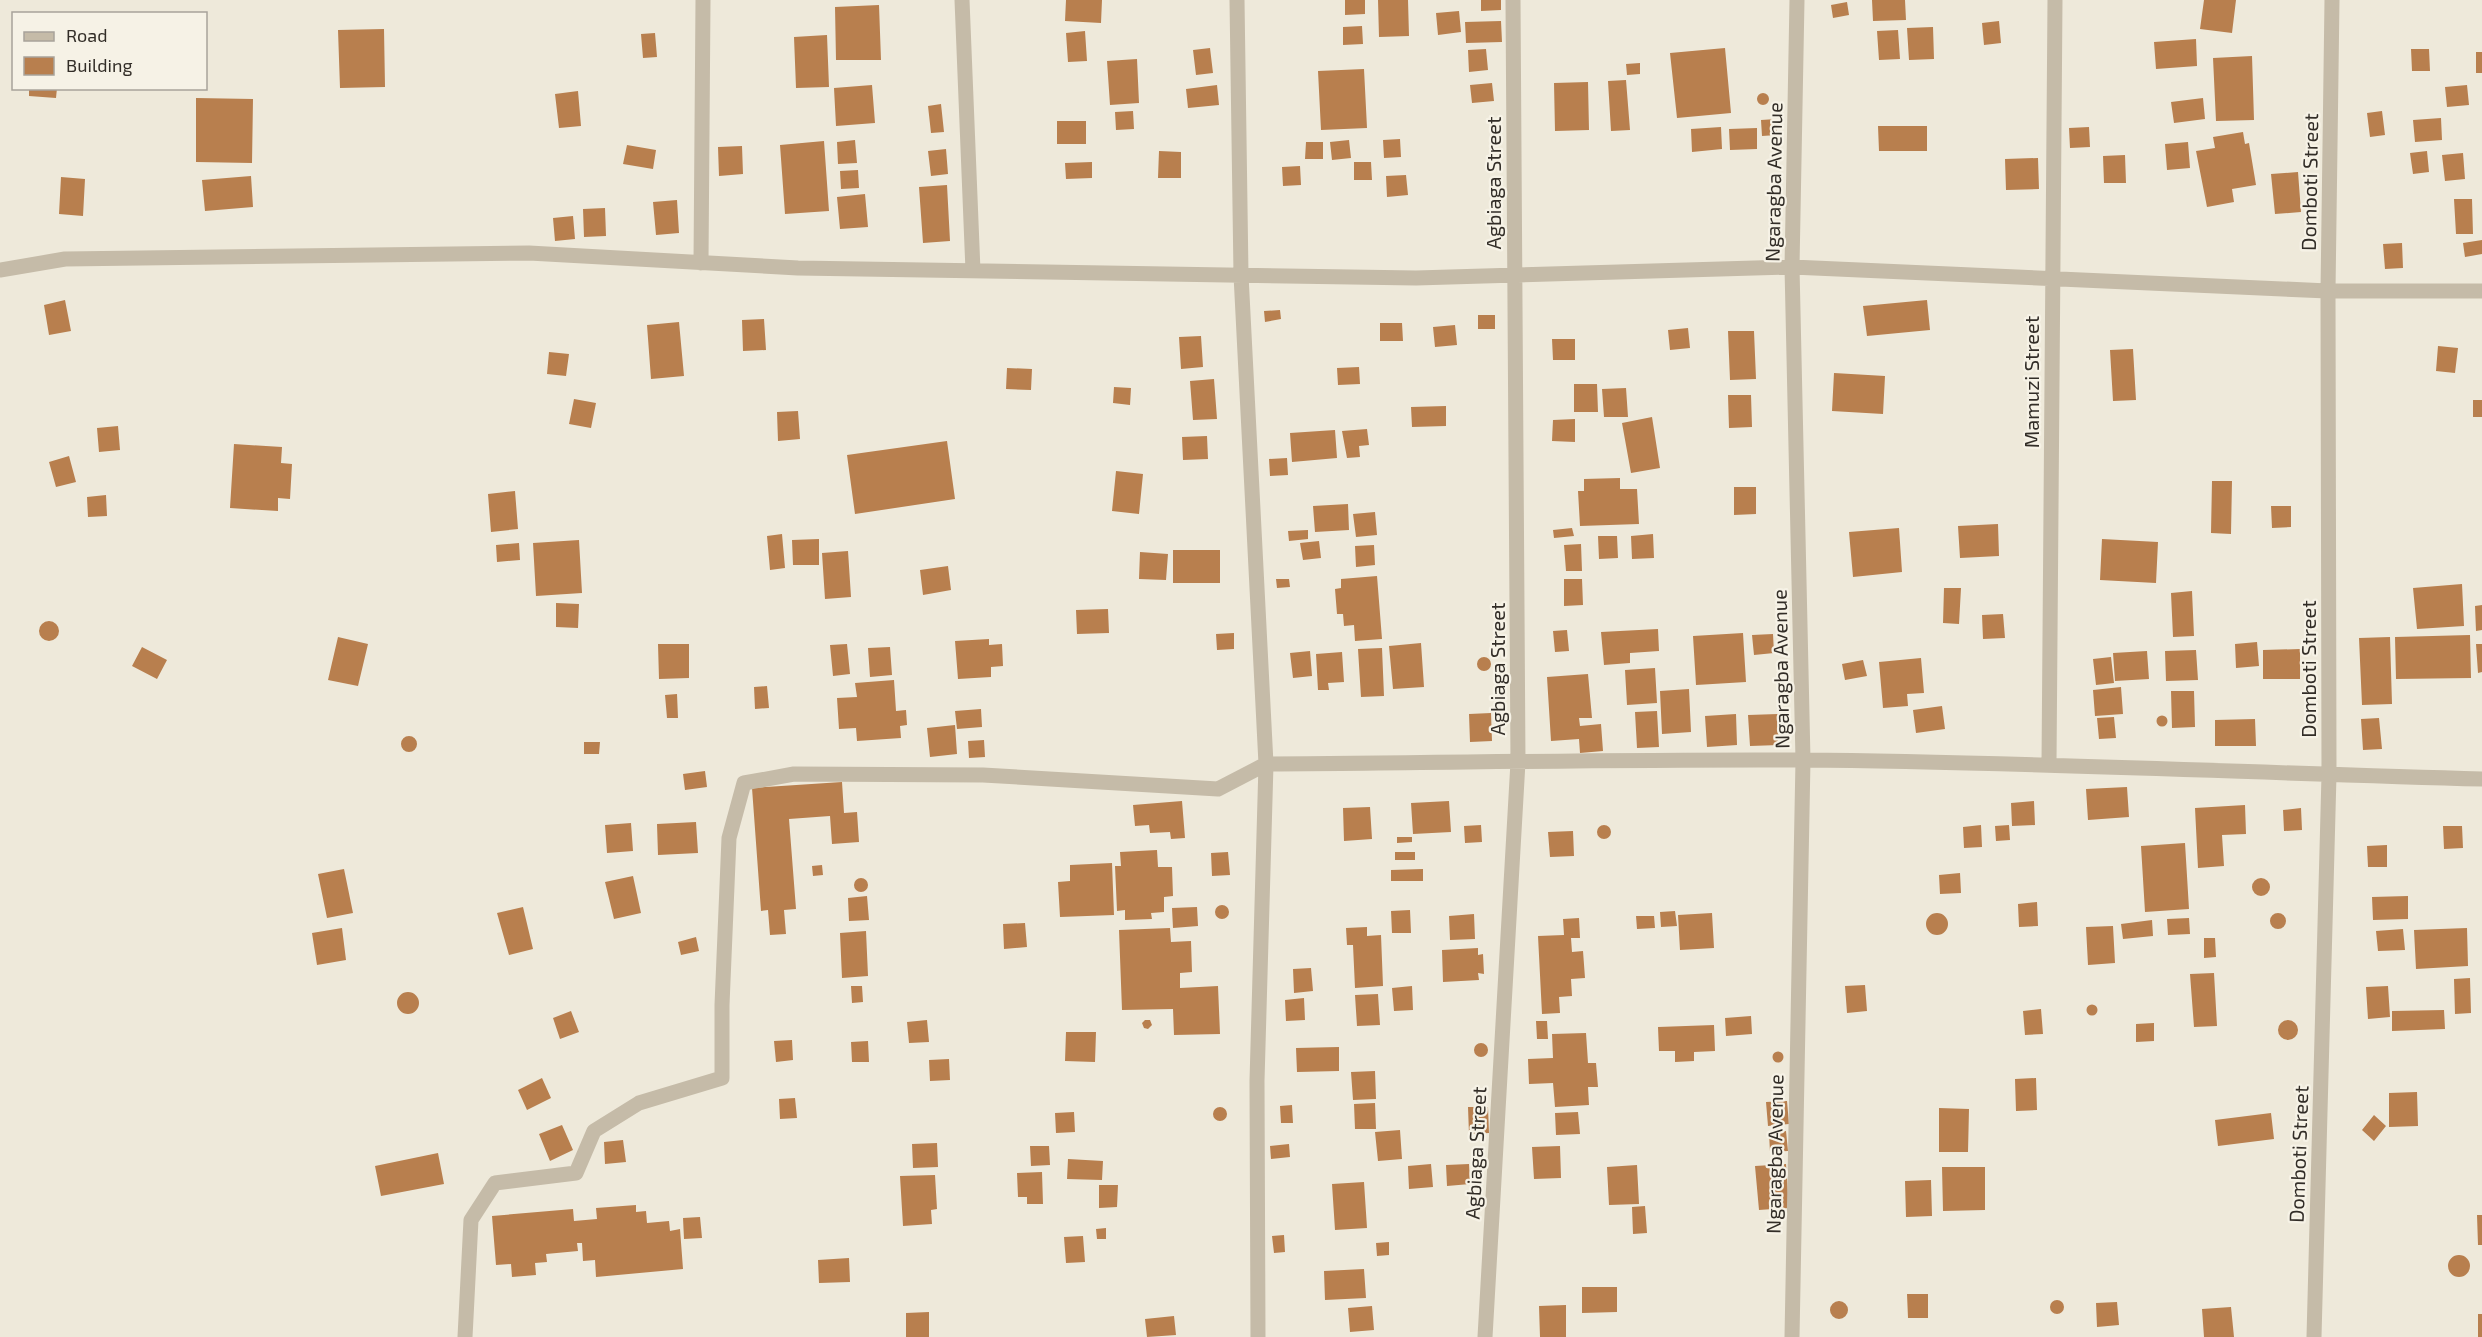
<svg xmlns="http://www.w3.org/2000/svg" width="2482" height="1337" viewBox="0 0 2482 1337" font-family="'Exo 2',sans-serif">
	<style>
		.building { fill: #b87f4e }
		.lines { fill: none; stroke-linecap: round; stroke-linejoin: round }
		.minor { stroke: #c5bba8; stroke-width: 15 }
		.labels { text-anchor: middle; dominant-baseline: central; stroke-width: 4.5; stroke-linejoin: round; paint-order: stroke }
		.street-label { font-size: 20px; fill: #322d27; stroke: #f6f2e6 }
	</style>
	<rect width="100%" height="100%" fill="#eee9da"/>
	<!-- building -->
	<path class="building" d="M1066,0H1102L1101,23L1065,21Z
		M1345,0H1365V14L1345,15Z
		M1378,0H1408L1409,36L1379,37Z
		M1481,0H1501V10L1481,11Z
		M1872,0H1905L1906,20L1873,21Z
		M2204,0H2236L2232,33L2200,29Z
		M1847,2L1849,15L1833,18L1831,5Z
		M879,5L881,60H836L835,7Z
		M1459,11L1461,32L1438,35L1436,13Z
		M1501,21L1502,42L1466,43L1465,22Z
		M1999,21L2001,43L1984,45L1982,23Z
		M1362,26L1363,44L1343,45V27Z
		M1933,27L1934,59L1909,60L1907,28Z
		M384,29L385,87L340,88L338,30Z
		M1898,30L1900,59L1879,60L1877,31Z
		M1085,31L1087,61L1068,62L1066,33Z
		M655,33L657,57L643,58L641,34Z
		M827,35L829,87L796,88L794,37Z
		M2196,39L2197,66L2156,69L2154,42Z
		M1210,48L1213,73L1196,75L1193,50Z
		M1725,48L1731,113L1677,118L1670,53Z
		M1486,49L1488,70L1469,72L1468,50Z
		M2411,49H2429L2430,71H2412Z
		M2476,52H2482V73H2476Z
		M2252,56L2254,120L2216,121L2213,58Z
		M1137,59L1139,103L1110,105L1107,61Z
		M1640,63V74L1627,75L1626,64Z
		M1364,69L1367,128L1321,130L1318,71Z
		M1626,80L1630,130L1611,131L1608,81Z
		M1588,82L1589,130L1555,131L1554,83Z
		M1492,83L1494,101L1472,103L1470,85Z
		M872,85L875,123L836,126L834,88Z
		M1217,85L1219,105L1188,108L1186,89Z
		M2467,85L2469,105L2447,107L2445,87Z
		M29,88H57L56,98L29,96Z
		M578,91L581,126L559,128L555,94Z
		M1757 99a6 6 0 1 1 12 0a6 6 0 1 1-12 0Z
		M196,98L253,99L252,163L196,162Z
		M2203,98L2205,119L2174,123L2171,102Z
		M941,104L944,132L931,133L928,106Z
		M1133,111L1134,129L1116,130L1115,112Z
		M2382,111L2385,135L2370,137L2367,113Z
		M2441,118L2442,140L2415,142L2413,120Z
		M1776,119L1777,135L1762,136L1761,120Z
		M1057,121H1086V144H1057Z
		M1878,126H1927V151H1879Z
		M1721,127L1722,149L1692,152L1691,129Z
		M2089,127L2090,147L2070,148L2069,128Z
		M1757,128V149L1730,150L1729,129Z
		M2243,132L2245,144L2249,143L2256,185L2232,189L2234,202L2207,207L2196,151L2215,148L2213,137Z
		M1400,139L1401,157L1384,158L1383,140Z
		M855,140L857,163L838,164L837,142Z
		M1349,140L1351,158L1332,160L1330,142Z
		M824,141L829,211L785,214L780,145Z
		M1306,142H1323V159H1305Z
		M2188,142L2190,168L2167,170L2165,144Z
		M627,145L656,150L653,169L623,164Z
		M742,146L743,174L719,176L718,147Z
		M946,149L948,174L931,176L928,151Z
		M1159,151L1181,152V178H1158Z
		M2427,151L2429,172L2413,174L2410,153Z
		M2463,153L2465,179L2445,181L2442,155Z
		M2125,155L2126,183H2104L2103,156Z
		M2038,158L2039,189L2006,190L2005,159Z
		M1092,162V178L1066,179L1065,163Z
		M1354,162H1371L1372,180H1354Z
		M1300,166L1301,185L1283,186L1282,167Z
		M858,170L859,188L841,189L840,171Z
		M2298,172L2301,212L2275,214L2271,174Z
		M1406,175L1408,195L1387,197L1386,176Z
		M251,176L253,207L205,211L202,180Z
		M61,177L85,179L83,216L59,214Z
		M947,185L950,241L923,243L919,187Z
		M865,194L868,227L840,229L837,197Z
		M2454,199H2472L2473,234H2456Z
		M677,200L679,233L656,235L653,202Z
		M605,208L606,236L584,237L583,209Z
		M573,216L575,239L555,241L553,218Z
		M2482,240V254L2465,257L2463,243Z
		M2402,243L2403,268L2385,269L2383,244Z
		M65,300L71,331L49,335L44,305Z
		M1927,300L1930,330L1867,336L1863,306Z
		M1280,310L1281,319L1265,322L1264,311Z
		M1478,315H1495V329H1478Z
		M764,319L766,350L743,351L742,320Z
		M679,322L684,376L651,379L647,325Z
		M1380,323H1402L1403,341H1380Z
		M1455,325L1457,345L1435,347L1433,327Z
		M1688,328L1690,348L1670,350L1668,330Z
		M1728,331H1754L1756,379L1730,380Z
		M1201,336L1203,367L1181,369L1179,337Z
		M1552,339H1575V360H1553Z
		M2438,346L2458,348L2455,373L2436,371Z
		M2133,349L2136,400L2113,401L2110,350Z
		M549,352L569,354L566,376L547,374Z
		M1359,367L1360,384L1338,385L1337,368Z
		M1007,368L1032,369L1031,390L1006,389Z
		M1834,373L1885,376L1883,414L1832,411Z
		M1214,379L1217,419L1193,420L1190,381Z
		M1574,384H1597L1598,412H1574Z
		M1114,387L1131,388L1130,405L1113,403Z
		M1626,388L1628,417H1604L1602,389Z
		M1728,395H1751L1752,427L1729,428Z
		M574,399L596,403L591,428L569,424Z
		M2473,400H2482V417H2473Z
		M1446,406V426L1412,427L1411,407Z
		M798,411L800,439L778,441L777,412Z
		M1652,417L1660,468L1631,473L1622,423Z
		M1575,419V442L1552,441L1553,420Z
		M118,426L120,450L99,452L97,428Z
		M1367,429L1369,445L1359,446L1360,457L1347,458L1342,431Z
		M1335,430L1337,458L1292,462L1290,433Z
		M1207,436L1208,459L1183,460L1182,437Z
		M947,441L955,499L855,514L847,455Z
		M234,444L282,447L281,463L292,464L290,499L278,498V511L230,508Z
		M69,456L76,482L56,487L49,462Z
		M1287,458L1288,475L1270,476L1269,459Z
		M1116,471L1143,474L1139,514L1112,511Z
		M1620,478V489H1637L1639,524L1580,526L1578,491H1584V479Z
		M2212,481H2232L2231,534L2211,533Z
		M1734,487H1756V514L1734,515Z
		M515,491L518,529L491,532L488,494Z
		M106,495L107,516L88,517L87,497Z
		M1348,504L1349,530L1315,532L1313,506Z
		M2271,506H2291V527L2272,528Z
		M1375,512L1377,535L1356,537L1353,514Z
		M1998,524L1999,556L1960,558L1958,526Z
		M1572,528L1574,536L1554,538L1553,530Z
		M1899,528L1902,572L1853,577L1849,532Z
		M1308,530V539L1289,541L1288,531Z
		M782,534L785,568L770,570L767,536Z
		M1653,534L1654,558L1632,559L1631,536Z
		M1598,536H1617L1618,558L1599,559Z
		M819,539V565H793L792,540Z
		M2102,539L2158,542L2156,583L2100,580Z
		M579,540L582,593L536,596L533,543Z
		M1319,541L1321,558L1303,560L1300,543Z
		M519,543L520,560L497,562L496,545Z
		M1581,544L1582,571H1566L1564,545Z
		M1374,545L1375,565L1356,567L1355,546Z
		M1173,550H1220V583H1173Z
		M848,551L851,597L825,599L822,553Z
		M1140,552L1168,554L1166,580L1139,579Z
		M948,566L951,590L923,595L920,570Z
		M1377,576L1382,639L1355,641L1354,625L1344,626L1343,614H1337L1335,589L1341,588V579Z
		M1276,579H1289L1290,587L1277,588Z
		M1564,579H1582L1583,605L1564,606Z
		M2462,584L2464,626L2417,629L2413,588Z
		M1944,588H1961L1959,624L1943,623Z
		M2192,591L2194,636L2173,637L2171,593Z
		M556,603L579,604L578,628L556,627Z
		M2482,605V630L2476,631L2475,606Z
		M1108,609L1109,633L1077,634L1076,610Z
		M2003,614L2005,638L1983,639L1982,615Z
		M39 631a10 10 0 1 1 20 0a10 10 0 1 1-20 0Z
		M1658,629L1659,651L1630,653V663L1604,665L1601,632Z
		M1567,630L1569,651L1555,652L1553,631Z
		M1234,633V649L1217,650L1216,634Z
		M1743,633L1746,682L1696,685L1693,636Z
		M1773,634L1774,653L1754,655L1752,635Z
		M2470,635L2471,678L2396,679L2395,637Z
		M338,637L368,644L358,686L328,680Z
		M2390,637L2392,704L2362,705L2359,638Z
		M989,639V645L1002,644L1003,666L991,667V677L958,679L955,641Z
		M2257,642L2259,666L2236,668L2235,644Z
		M1421,643L1424,687L1393,689L1389,646Z
		M658,644H689V678L659,679Z
		M847,644L850,674L833,676L830,645Z
		M2476,644H2482V672L2478,673Z
		M142,647L167,660L157,679L132,666Z
		M890,647L892,675L870,677L868,648Z
		M1382,648L1384,696L1361,697L1358,649Z
		M2300,649V679H2263V650Z
		M2196,650L2198,680L2166,681L2165,651Z
		M1310,651L1312,676L1293,678L1290,653Z
		M2147,651L2149,679L2115,681L2113,653Z
		M1342,652L1344,682L1328,683L1329,690H1318L1316,654Z
		M1477 664a7 7 0 1 1 14 0a7 7 0 1 1-14 0Z
		M2111,657L2114,683L2096,685L2093,659Z
		M1921,658L1924,693L1907,694L1908,706L1883,708L1879,662Z
		M1863,660L1867,676L1845,680L1842,664Z
		M1655,668L1657,703L1627,705L1625,670Z
		M1588,674L1592,718H1579L1580,726L1601,724L1603,751L1580,753L1579,739L1551,741L1547,677Z
		M894,680L896,711L906,710L907,725L900,726L901,738L857,741L856,728L839,729L837,698L857,697L855,683Z
		M767,686L769,708L755,709L754,687Z
		M2121,687L2123,714L2095,716L2093,690Z
		M1689,689L1691,732L1662,734L1660,691Z
		M2171,691H2194L2195,727L2172,728Z
		M677,694L678,718H667L665,695Z
		M1942,706L1945,729L1916,733L1913,710Z
		M981,709L982,727L957,729L955,711Z
		M1657,711L1659,747L1637,748L1635,712Z
		M1491,713L1492,741L1470,742L1469,714Z
		M1736,714L1737,745L1707,747L1705,716Z
		M1778,714L1779,745L1750,746L1748,715Z
		M2156.5 721a5.5 5.5 0 1 1 11 0a5.5 5.5 0 1 1-11 0Z
		M2114,717L2116,738L2099,739L2097,718Z
		M2379,718L2382,749L2363,750L2361,719Z
		M2255,719L2256,746H2215V720Z
		M955,725L957,754L930,757L927,728Z
		M401 744a8 8 0 1 1 16 0a8 8 0 1 1-16 0Z
		M984,740L985,757L969,758L968,741Z
		M584,742H600L599,754H584Z
		M705,771L707,787L685,790L683,774Z
		M842,782L844,813L857,812L859,842L832,844L830,816L789,819L796,909L784,910L786,934L770,935L768,910L761,911L752,788Z
		M2127,787L2129,817L2088,820L2086,789Z
		M1182,801L1185,838L1171,839L1170,832L1150,833L1149,825L1135,826L1133,805Z
		M1449,801L1451,832L1413,834L1411,803Z
		M2034,801L2035,825L2012,826L2011,803Z
		M2245,805L2246,834L2222,835L2224,866L2198,868L2195,808Z
		M1370,807L1372,839L1344,841L1343,808Z
		M2301,808L2302,830L2284,831L2283,810Z
		M696,822L698,853L658,855L657,824Z
		M631,823L633,851L607,853L605,825Z
		M1597 832a7 7 0 1 1 14 0a7 7 0 1 1-14 0Z
		M1481,825L1482,842L1465,843L1464,826Z
		M1981,825L1982,847L1964,848L1963,827Z
		M2009,825L2010,840L1996,841L1995,826Z
		M2443,826H2462L2463,848L2444,849Z
		M1573,831L1574,856L1550,857L1548,832Z
		M1397,837H1412V842L1397,843Z
		M2185,843L2189,909L2145,912L2141,846Z
		M2387,845V867H2368L2367,846Z
		M1157,850L1158,867H1172L1173,896L1164,897V912L1151,913L1152,919L1125,920V910L1117,911L1115,866H1121L1120,852Z
		M1228,852L1230,875L1212,876L1211,853Z
		M1395,852H1415V860H1395Z
		M1112,863L1114,915L1060,917L1058,882L1070,881V865Z
		M822,865L823,875L813,876L812,866Z
		M344,869L353,913L327,918L318,874Z
		M1423,869V881H1391V870Z
		M1960,873L1961,893L1940,894L1939,875Z
		M633,876L641,913L614,919L605,882Z
		M2252 887a9 9 0 1 1 18 0a9 9 0 1 1-18 0Z
		M854 885a7 7 0 1 1 14 0a7 7 0 1 1-14 0Z
		M867,896L869,920L849,921L848,898Z
		M2408,896V919L2373,920L2372,897Z
		M2037,902L2038,926L2019,927L2018,904Z
		M1215 912a7 7 0 1 1 14 0a7 7 0 1 1-14 0Z
		M523,907L533,949L509,955L497,913Z
		M1197,907L1198,926L1173,928L1172,908Z
		M1410,910L1411,933H1392L1391,911Z
		M1675,911L1677,926L1661,927L1660,912Z
		M1926 924a11 11 0 1 1 22 0a11 11 0 1 1-22 0Z
		M1712,913L1714,948L1680,950L1678,915Z
		M2270 921a8 8 0 1 1 16 0a8 8 0 1 1-16 0Z
		M1474,914L1475,939L1450,940L1449,916Z
		M1636,916H1654L1655,928L1637,929Z
		M1579,918L1580,938H1571L1572,952L1583,951L1585,978L1571,979L1572,996L1559,997L1560,1013L1542,1014L1538,936L1564,935L1563,919Z
		M2189,918L2190,934L2168,935L2167,919Z
		M2152,920L2153,936L2123,939L2121,924Z
		M1025,923L1027,947L1004,949L1003,924Z
		M2113,926L2115,963L2088,965L2086,927Z
		M1367,927V936L1381,935L1383,986L1355,988L1353,945H1347L1346,928Z
		M342,928L346,960L317,965L312,933Z
		M1170,928L1171,942L1191,941L1192,972L1180,973V988L1218,986L1220,1034L1174,1035L1173,1009L1122,1010L1119,930Z
		M2467,928L2468,966L2416,969L2414,930Z
		M2403,929L2405,950L2378,951L2376,931Z
		M866,931L868,976L842,978L840,933Z
		M696,937L699,951L681,955L678,942Z
		M2204,938H2215L2216,957L2204,958Z
		M1478,948V955L1483,954L1484,974L1478,973L1479,980L1443,982L1442,950Z
		M1311,968L1313,991L1294,993L1293,969Z
		M2214,973L2217,1026L2194,1027L2190,974Z
		M2470,978L2471,1013L2455,1014L2454,979Z
		M1865,985L1867,1011L1847,1013L1845,986Z
		M851,986H862L863,1002L852,1003Z
		M1412,986L1413,1010L1394,1011L1392,988Z
		M2388,986L2390,1017L2368,1019L2366,987Z
		M397 1003a11 11 0 1 1 22 0a11 11 0 1 1-22 0Z
		M1378,994L1380,1025L1357,1026L1355,995Z
		M1304,998L1305,1020L1286,1021L1285,1000Z
		M2086.5 1010a5.5 5.5 0 1 1 11 0a5.5 5.5 0 1 1-11 0Z
		M2041,1009L2043,1034L2025,1035L2023,1011Z
		M2444,1010L2445,1029L2392,1031V1011Z
		M571,1011L579,1032L560,1039L553,1018Z
		M1751,1016L1752,1034L1726,1036L1725,1018Z
		M2278 1030a10 10 0 1 1 20 0a10 10 0 1 1-20 0Z
		M927,1020L929,1042L909,1043L907,1022Z
		M1145,1020H1150L1152,1025L1148,1029L1144,1028L1142,1023Z
		M1536,1021H1547L1548,1039H1537Z
		M2154,1023V1041L2136,1042V1024Z
		M1714,1025L1715,1051L1694,1052V1061L1675,1062V1051H1659L1658,1027Z
		M1066,1032H1096L1095,1062L1065,1061Z
		M1586,1033L1588,1063H1596L1598,1087H1588L1589,1105L1555,1107L1553,1083L1529,1084L1528,1059L1553,1058L1552,1034Z
		M792,1040L793,1060L776,1062L774,1041Z
		M868,1041L869,1062H852L851,1042Z
		M1474 1050a7 7 0 1 1 14 0a7 7 0 1 1-14 0Z
		M1339,1047V1071L1297,1072L1296,1048Z
		M1772.5 1057a5.5 5.5 0 1 1 11 0a5.5 5.5 0 1 1-11 0Z
		M949,1059L950,1080L930,1081L929,1060Z
		M1375,1071L1376,1099L1353,1100L1351,1072Z
		M542,1078L551,1098L527,1110L518,1090Z
		M2036,1078L2037,1110L2016,1111L2015,1079Z
		M2417,1092L2418,1126L2389,1127V1093Z
		M795,1098L797,1118L780,1119L779,1099Z
		M1787,1101L1789,1124L1768,1126L1766,1102Z
		M1375,1103L1376,1129H1355L1354,1104Z
		M1292,1105L1293,1123H1281L1280,1106Z
		M1213 1114a7 7 0 1 1 14 0a7 7 0 1 1-14 0Z
		M1468,1107H1488L1489,1133L1469,1134Z
		M1939,1108L1969,1109L1968,1152H1939Z
		M1074,1112L1075,1132L1056,1133L1055,1113Z
		M1578,1112L1580,1134L1556,1135L1555,1113Z
		M2271,1113L2274,1139L2218,1146L2215,1120Z
		M2374,1115L2386,1126L2374,1141L2362,1130Z
		M562,1125L573,1150L550,1161L539,1134Z
		M1400,1130L1402,1159L1378,1161L1375,1132Z
		M1786,1131L1788,1151L1770,1152L1769,1133Z
		M623,1140L626,1162L605,1164L604,1142Z
		M937,1143L938,1167L913,1168L912,1144Z
		M1289,1144L1290,1157L1271,1159L1270,1146Z
		M1030,1146H1049L1050,1165L1031,1166Z
		M1560,1146L1561,1178L1534,1179L1532,1147Z
		M438,1153L444,1184L381,1196L375,1166Z
		M1068,1159L1103,1161L1102,1180L1067,1179Z
		M1431,1164L1433,1187L1409,1189L1408,1166Z
		M1469,1164L1470,1184L1447,1186L1446,1165Z
		M1786,1164L1789,1208L1759,1210L1755,1166Z
		M1637,1165L1639,1204L1609,1205L1607,1167Z
		M1942,1167H1985V1210L1943,1211Z
		M1042,1172L1043,1204H1027V1197H1018L1017,1173Z
		M935,1175L937,1209L931,1210L932,1224L903,1226L900,1176Z
		M1931,1180L1932,1216L1906,1217L1905,1181Z
		M1364,1182L1367,1228L1335,1230L1332,1184Z
		M1099,1185H1118L1117,1207L1099,1208Z
		M636,1205V1212L646,1211L647,1223L669,1221L670,1231L680,1229L683,1269L596,1277L595,1260L583,1261L582,1243H577L578,1251L546,1254L547,1262L535,1263L536,1275L512,1277L511,1264L496,1265L492,1216L573,1209L574,1221L597,1219L596,1208Z
		M1645,1206L1647,1233L1633,1234L1632,1207Z
		M2477,1215H2482V1245H2478Z
		M700,1217L702,1238L684,1239L683,1218Z
		M1106,1228V1239H1097L1096,1229Z
		M1284,1235L1285,1252L1274,1253L1272,1236Z
		M1083,1236L1085,1262L1066,1263L1064,1237Z
		M1389,1242V1255L1377,1256L1376,1243Z
		M2448 1266a11 11 0 1 1 22 0a11 11 0 1 1-22 0Z
		M849,1258L850,1282L819,1283L818,1260Z
		M1364,1269L1366,1298L1325,1300L1324,1271Z
		M1582,1287H1617V1312L1582,1313Z
		M1907,1294H1928V1318H1908Z
		M2050 1307a7 7 0 1 1 14 0a7 7 0 1 1-14 0Z
		M1830 1310a9 9 0 1 1 18 0a9 9 0 1 1-18 0Z
		M2117,1302L2119,1325L2097,1327L2096,1303Z
		M1566,1305V1337H1540L1539,1306Z
		M1372,1306L1374,1330L1350,1332L1348,1308Z
		M2231,1307L2234,1337H2204L2202,1309Z
		M929,1312V1337H906V1313Z
		M2478,1314H2482V1337H2478Z
		M1174,1316L1176,1335L1147,1337L1145,1319Z"/>
	<g class="lines">
		<!-- minor -->
		<path class="minor" d="M962,0L973,271
			M1237,0L1241,275L1266,764L1257,1081L1258,1337
			M701,263L703,0
			M0,270L65,259L529,253L798,268L1416,278L1792,267L2328,291H2482
			M2049,764L2055,0
			M465,1337L471,1220L495,1183L576,1173L594,1131L639,1103L722,1078V1005L729,838L744,783L794,774L983,775L1218,789L1266,764C1445,763 1624,759 1804,760C2030,762 2256,773 2482,779
			M1485,1337L1518,762L1513,0
			M1792,1337L1803,760L1792,267L1797,0
			M2314,1337L2329,775L2328,291L2332,0"/>
	</g>
	<g class="labels">
		<!-- street labels -->
		<g class="street-label">
			<text transform="translate(1773 182) rotate(-89)">Ngaragba Avenue</text>
			<text transform="translate(2309 182) rotate(-89)">Domboti Street</text>
			<text transform="translate(1493 183) rotate(-90)">Agbiaga Street</text>
			<text transform="translate(2031 382) rotate(-90)">Mamuzi Street</text>
			<text transform="translate(1497 669) rotate(-90)">Agbiaga Street</text>
			<text transform="translate(1780 669) rotate(-91)">Ngaragba Avenue</text>
			<text transform="translate(2308 669) rotate(-90)">Domboti Street</text>
			<text transform="translate(1475 1153) rotate(-87)">Agbiaga Street</text>
			<text transform="translate(1774 1154) rotate(-89)">Ngaragba Avenue</text>
			<text transform="translate(2298 1154) rotate(-88)">Domboti Street</text>
		</g>
	</g>
	<!-- legend -->
	<rect x="12" y="12" width="195" height="78" fill="#f6f2e6" stroke="#a8a39a" stroke-width="1.5"/>
	<rect x="24" y="32" width="30" height="9" fill="#c5bba8" stroke="#a8a39a" stroke-width="1.5"/>
	<text x="66" y="42" font-size="18" fill="#322d27">Road</text>
	<rect x="24" y="57" width="30" height="18" fill="#b87f4e" stroke="#a8a39a" stroke-width="1.5"/>
	<text x="66" y="72" font-size="18" fill="#322d27">Building</text>
</svg>
